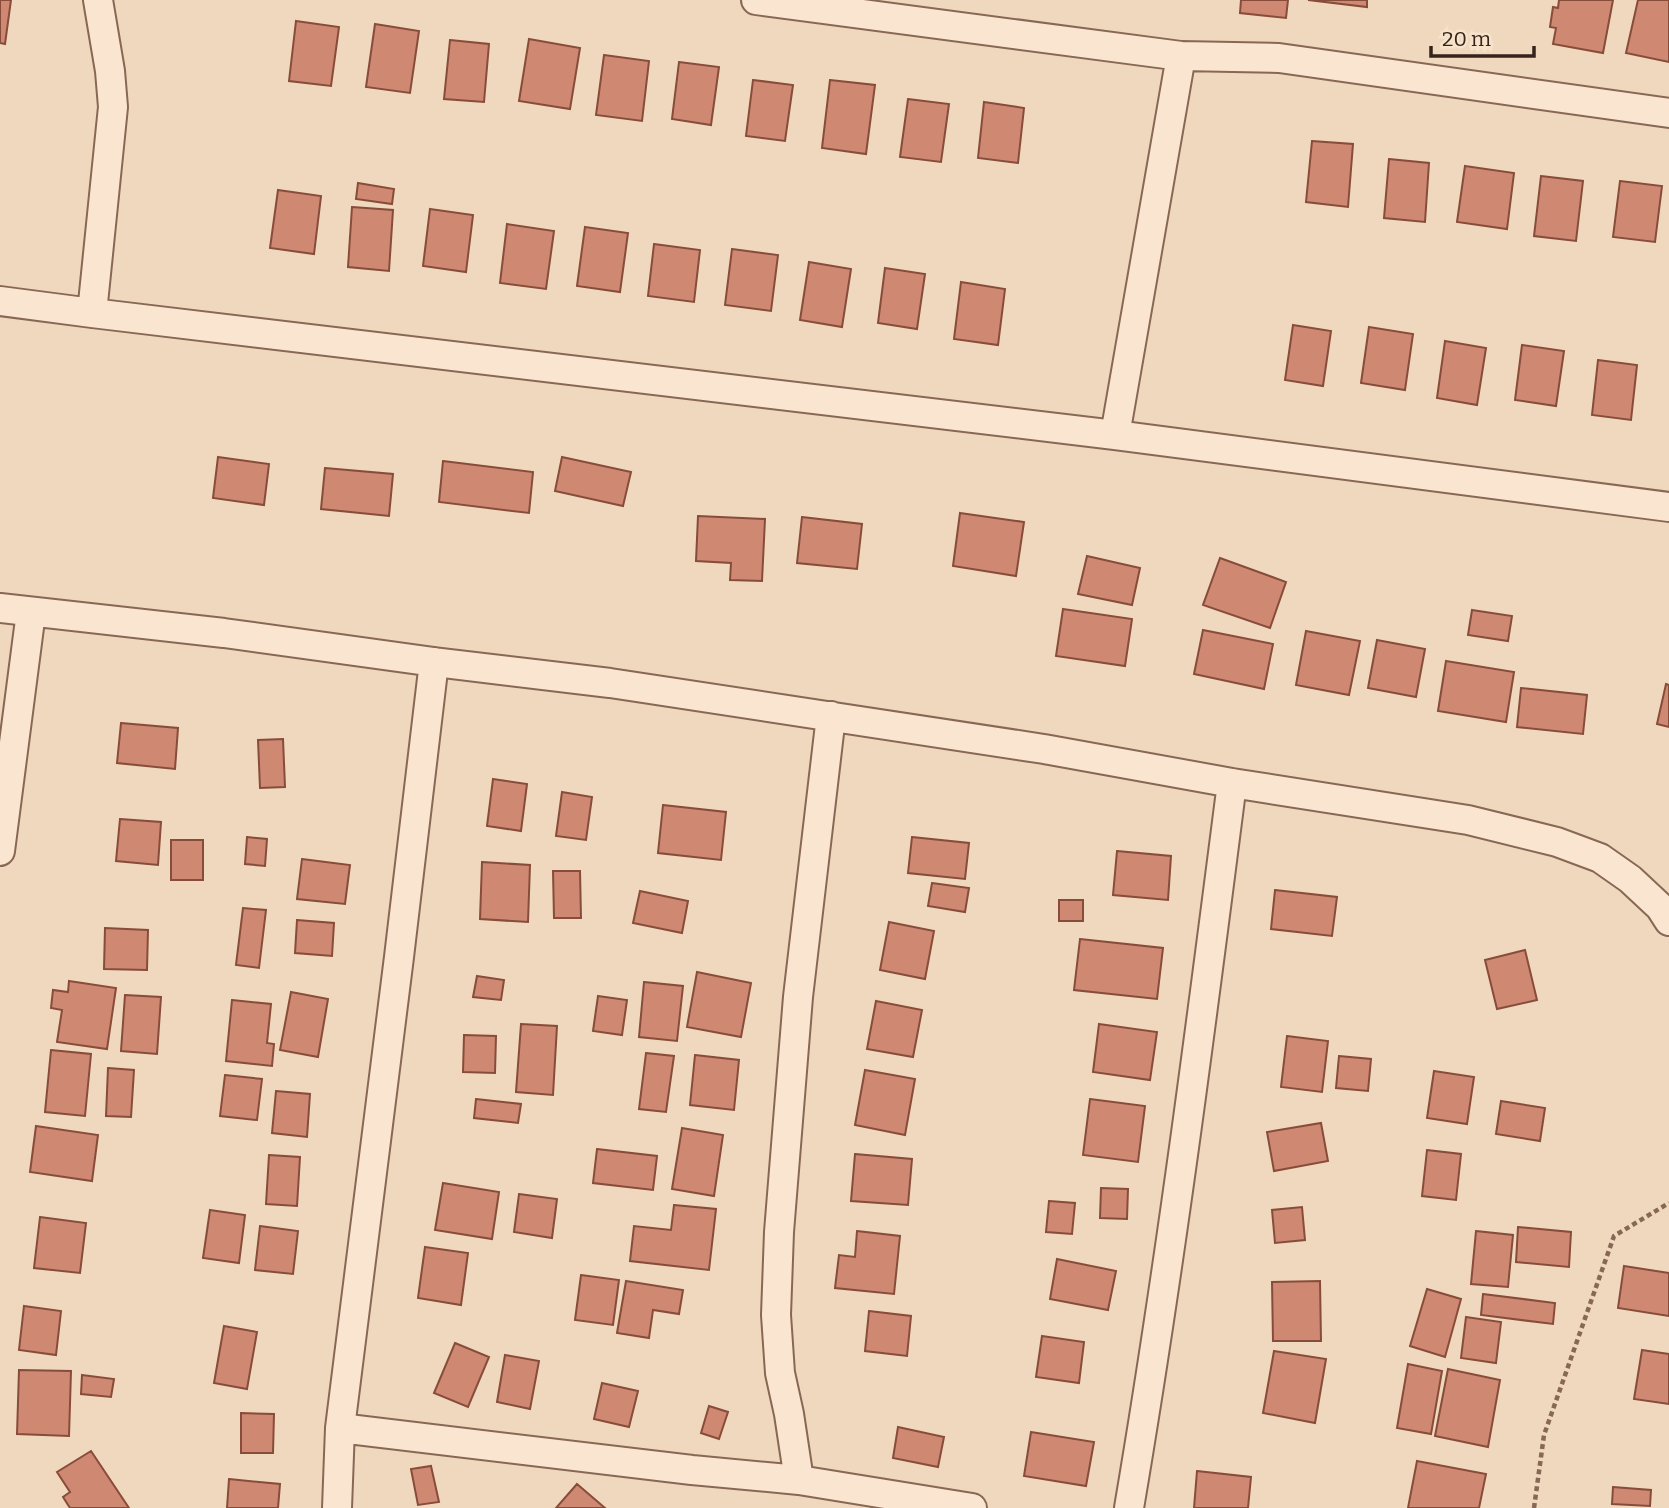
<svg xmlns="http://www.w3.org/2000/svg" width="1669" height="1508" viewBox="0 0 1669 1508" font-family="Bitter,serif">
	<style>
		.building { fill: #cf8871; stroke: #884c3a; stroke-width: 2 }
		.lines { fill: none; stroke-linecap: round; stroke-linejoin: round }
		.minor-casing { stroke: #886855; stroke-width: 32 }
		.path { stroke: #886855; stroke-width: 4.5; stroke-dasharray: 5 3.5; stroke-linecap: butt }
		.minor { stroke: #fae6d0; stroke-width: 28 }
	</style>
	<rect width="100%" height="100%" fill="#efd8bd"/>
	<!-- building -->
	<path class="building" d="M0,0H11L5,44L0,43Z
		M1241,0H1288L1286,18L1240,13Z
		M1308,0H1367V7Z
		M1559,0H1613L1603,53L1553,44L1556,28L1550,27L1553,7L1558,8Z
		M1638,0H1669V62L1626,53Z
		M296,21L339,27L331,86L289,81Z
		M375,24L419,31L410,93L366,87Z
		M529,39L580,48L570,109L519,101Z
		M450,40L489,44L484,102L444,99Z
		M604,55L649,61L642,121L596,115Z
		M679,62L719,67L711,125L672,119Z
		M753,80L793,85L785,141L746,136Z
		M830,80L875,85L866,154L822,148Z
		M908,99L949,104L941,162L900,157Z
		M984,102L1024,108L1018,163L978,158Z
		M1312,141L1353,144L1348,207L1306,202Z
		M1389,159L1429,163L1425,222L1384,218Z
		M1465,166L1514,173L1507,229L1457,222Z
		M1541,176L1583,181L1576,241L1534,236Z
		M1620,181L1662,186L1655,242L1613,237Z
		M358,183L394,189L392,204L356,199Z
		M278,190L321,196L314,254L270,248Z
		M352,207L393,210L389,271L348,267Z
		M430,209L473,215L466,272L423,266Z
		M507,224L554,231L546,289L500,283Z
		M585,227L628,233L620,292L577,286Z
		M654,244L700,250L694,302L648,296Z
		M732,249L778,255L771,311L725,305Z
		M809,262L851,269L842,327L800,320Z
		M885,268L925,274L917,329L878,323Z
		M961,282L1005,289L998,345L954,339Z
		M1293,325L1331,331L1323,386L1285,380Z
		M1369,327L1413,334L1405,390L1361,383Z
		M1445,341L1486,348L1477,405L1437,398Z
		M1522,345L1564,351L1556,406L1515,400Z
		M1598,360L1637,365L1631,420L1592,415Z
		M218,457L269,464L264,505L213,498Z
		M562,457L631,472L623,506L555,491Z
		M443,461L533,472L529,513L439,502Z
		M325,468L393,474L389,516L321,509Z
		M960,513L1024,522L1016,576L953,566Z
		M698,516L765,519L762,581L730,580L731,563L696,561Z
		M802,517L862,524L857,569L797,563Z
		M1087,556L1140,568L1132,605L1078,594Z
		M1220,558L1286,582L1270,628L1203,605Z
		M1063,609L1132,619L1125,666L1056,656Z
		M1472,610L1512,616L1508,641L1468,635Z
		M1203,630L1273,644L1264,689L1194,674Z
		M1306,631L1360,641L1349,695L1296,685Z
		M1377,640L1425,649L1416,697L1368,688Z
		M1446,661L1514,672L1506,722L1438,711Z
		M1666,684L1669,685V727L1657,724Z
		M1521,688L1587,695L1583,734L1517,727Z
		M121,723L178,728L175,769L117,763Z
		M283,739L285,787L260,788L258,740Z
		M493,779L527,784L521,831L487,826Z
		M562,792L592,797L586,840L556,836Z
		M663,805L726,812L721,860L658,853Z
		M120,819L161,822L158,865L116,861Z
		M247,837L267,839L265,866L245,864Z
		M912,837L969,843L965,879L908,873Z
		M171,840H203V880H171Z
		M1117,851L1171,856L1168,900L1113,895Z
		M302,859L350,865L345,904L297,899Z
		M482,862L530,865L528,922L480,919Z
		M553,871H580L581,918H554Z
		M932,883L969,888L965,912L928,906Z
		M1275,890L1337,897L1332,936L1271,929Z
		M640,891L688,901L682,933L633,923Z
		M1059,900H1083V921H1059Z
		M243,908L266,910L259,968L236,965Z
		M297,920L334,923L332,956L295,953Z
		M889,922L934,931L925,979L880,970Z
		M105,928L148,930L147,970L104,969Z
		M1080,939L1163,948L1157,999L1074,990Z
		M1525,950L1537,1000L1497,1009L1485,960Z
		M697,972L751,983L741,1037L687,1027Z
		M477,976L504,980L501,1000L473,997Z
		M69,981L116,988L107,1049L57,1042L62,1010L51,1008L53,990L68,992Z
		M644,982L683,986L677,1041L639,1037Z
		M291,992L328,999L318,1057L280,1050Z
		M125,995L161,997L157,1054L121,1051Z
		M598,996L627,1000L622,1035L593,1031Z
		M232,1000L271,1004L267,1043L274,1044L272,1066L226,1061Z
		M876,1001L922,1010L913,1057L867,1049Z
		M521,1024L557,1026L553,1095L516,1092Z
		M1099,1024L1157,1032L1150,1080L1093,1072Z
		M464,1035L496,1036L495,1073L463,1072Z
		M1287,1036L1328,1041L1322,1092L1281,1087Z
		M51,1050L91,1054L85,1116L45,1112Z
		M646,1053L674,1056L666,1112L639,1109Z
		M695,1055L739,1060L734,1110L690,1105Z
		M1339,1056L1371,1059L1368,1091L1336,1088Z
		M108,1068L134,1070L131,1117L106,1116Z
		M865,1070L915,1079L905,1135L855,1125Z
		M1434,1071L1474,1077L1467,1124L1427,1118Z
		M225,1075L262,1079L257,1120L220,1116Z
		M276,1091L310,1094L307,1137L272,1133Z
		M476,1099L521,1104L518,1123L474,1118Z
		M1090,1099L1145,1106L1138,1162L1083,1155Z
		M1501,1101L1545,1108L1540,1141L1496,1134Z
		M1321,1123L1328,1161L1274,1171L1267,1132Z
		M36,1126L98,1135L92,1181L30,1172Z
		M682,1128L723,1135L714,1196L672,1189Z
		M597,1149L657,1156L653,1190L593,1183Z
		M1427,1150L1461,1154L1456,1200L1422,1196Z
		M855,1154L912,1159L908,1205L851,1201Z
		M269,1155L300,1157L297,1206L266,1204Z
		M443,1183L499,1192L492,1239L435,1230Z
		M1101,1188L1128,1189L1127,1219L1100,1218Z
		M519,1194L557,1199L552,1238L514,1232Z
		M1049,1201L1075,1203L1072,1234L1046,1232Z
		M674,1205L716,1209L709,1270L630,1261L634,1226L671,1230Z
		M1302,1207L1305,1240L1275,1243L1272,1210Z
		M210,1210L245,1215L239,1263L203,1258Z
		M40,1217L86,1223L80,1273L34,1268Z
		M260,1226L298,1231L293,1274L255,1270Z
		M1518,1227L1571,1232L1569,1267L1516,1262Z
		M857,1231L900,1236L894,1294L835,1288L839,1255L855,1257Z
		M1476,1231L1513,1235L1508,1287L1471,1284Z
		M425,1247L468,1253L461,1305L418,1298Z
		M1057,1259L1116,1271L1108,1310L1050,1299Z
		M1624,1266L1669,1273V1316L1618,1308Z
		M581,1275L619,1280L613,1325L575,1320Z
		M626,1281L683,1290L679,1314L653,1310L649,1338L617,1333Z
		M1320,1281L1321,1341H1273L1272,1282Z
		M1427,1289L1461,1299L1445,1357L1410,1346Z
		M1483,1294L1555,1303L1553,1324L1481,1315Z
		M24,1306L61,1311L56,1355L19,1350Z
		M869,1311L911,1316L907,1356L865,1351Z
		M1466,1317L1501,1322L1496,1363L1461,1358Z
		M224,1326L257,1332L247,1389L214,1383Z
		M1042,1336L1084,1342L1079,1383L1036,1377Z
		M455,1343L489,1357L468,1407L434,1393Z
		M1642,1350L1669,1354V1404L1634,1399Z
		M1274,1351L1326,1359L1315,1423L1263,1413Z
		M505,1355L539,1361L530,1409L497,1402Z
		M1408,1364L1442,1371L1431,1434L1397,1428Z
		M1448,1369L1500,1380L1488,1447L1435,1436Z
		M19,1370L71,1371L69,1436L17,1434Z
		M82,1375L114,1379L111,1397L81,1394Z
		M602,1383L638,1391L629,1427L594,1419Z
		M709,1406L728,1412L719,1439L701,1433Z
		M241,1413L274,1414L273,1453H241Z
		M898,1427L944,1437L938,1467L893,1458Z
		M1031,1432L1094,1442L1086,1486L1024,1476Z
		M91,1451L129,1508H70L63,1497L70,1492L57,1472Z
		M1417,1461L1486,1474L1479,1508H1408Z
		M431,1466L439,1502L418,1505L411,1469Z
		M1197,1471L1251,1477L1248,1508H1194Z
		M229,1479L280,1484L278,1508H227Z
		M577,1484L605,1508H556Z
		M1613,1487L1651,1490L1650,1506L1612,1504Z"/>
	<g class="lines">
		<!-- minor casing -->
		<g class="minor-casing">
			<path id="minor" d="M756,0L1181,56L1279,58L1669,113
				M0,301L92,313L1115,435L1669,507
				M92,313L113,107L110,71L98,0
				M1115,435L1181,56
				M0,608L224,633L434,662L610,683L1044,749L1232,783L1468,820L1557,842L1600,858L1630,879L1660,907L1669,921
				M0,851L31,612
				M340,1428L692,1470L799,1480L972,1508
				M799,1480L789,1414L780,1373L776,1315L779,1232L798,997L831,716
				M337,1508L340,1428L399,957L434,662
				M1129,1508C1170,1267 1201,1025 1232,783"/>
		</g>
		<!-- path -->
		<path class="path" d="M1534,1508L1544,1435L1614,1236L1669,1203"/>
		<!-- minor -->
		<use href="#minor" class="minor"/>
	</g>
	<!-- scale -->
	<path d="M1431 46v10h103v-10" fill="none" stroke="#36231b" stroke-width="3.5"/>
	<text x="1442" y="46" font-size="21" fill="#36231b" stroke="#f7e3cc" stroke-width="5" paint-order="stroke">20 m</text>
</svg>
